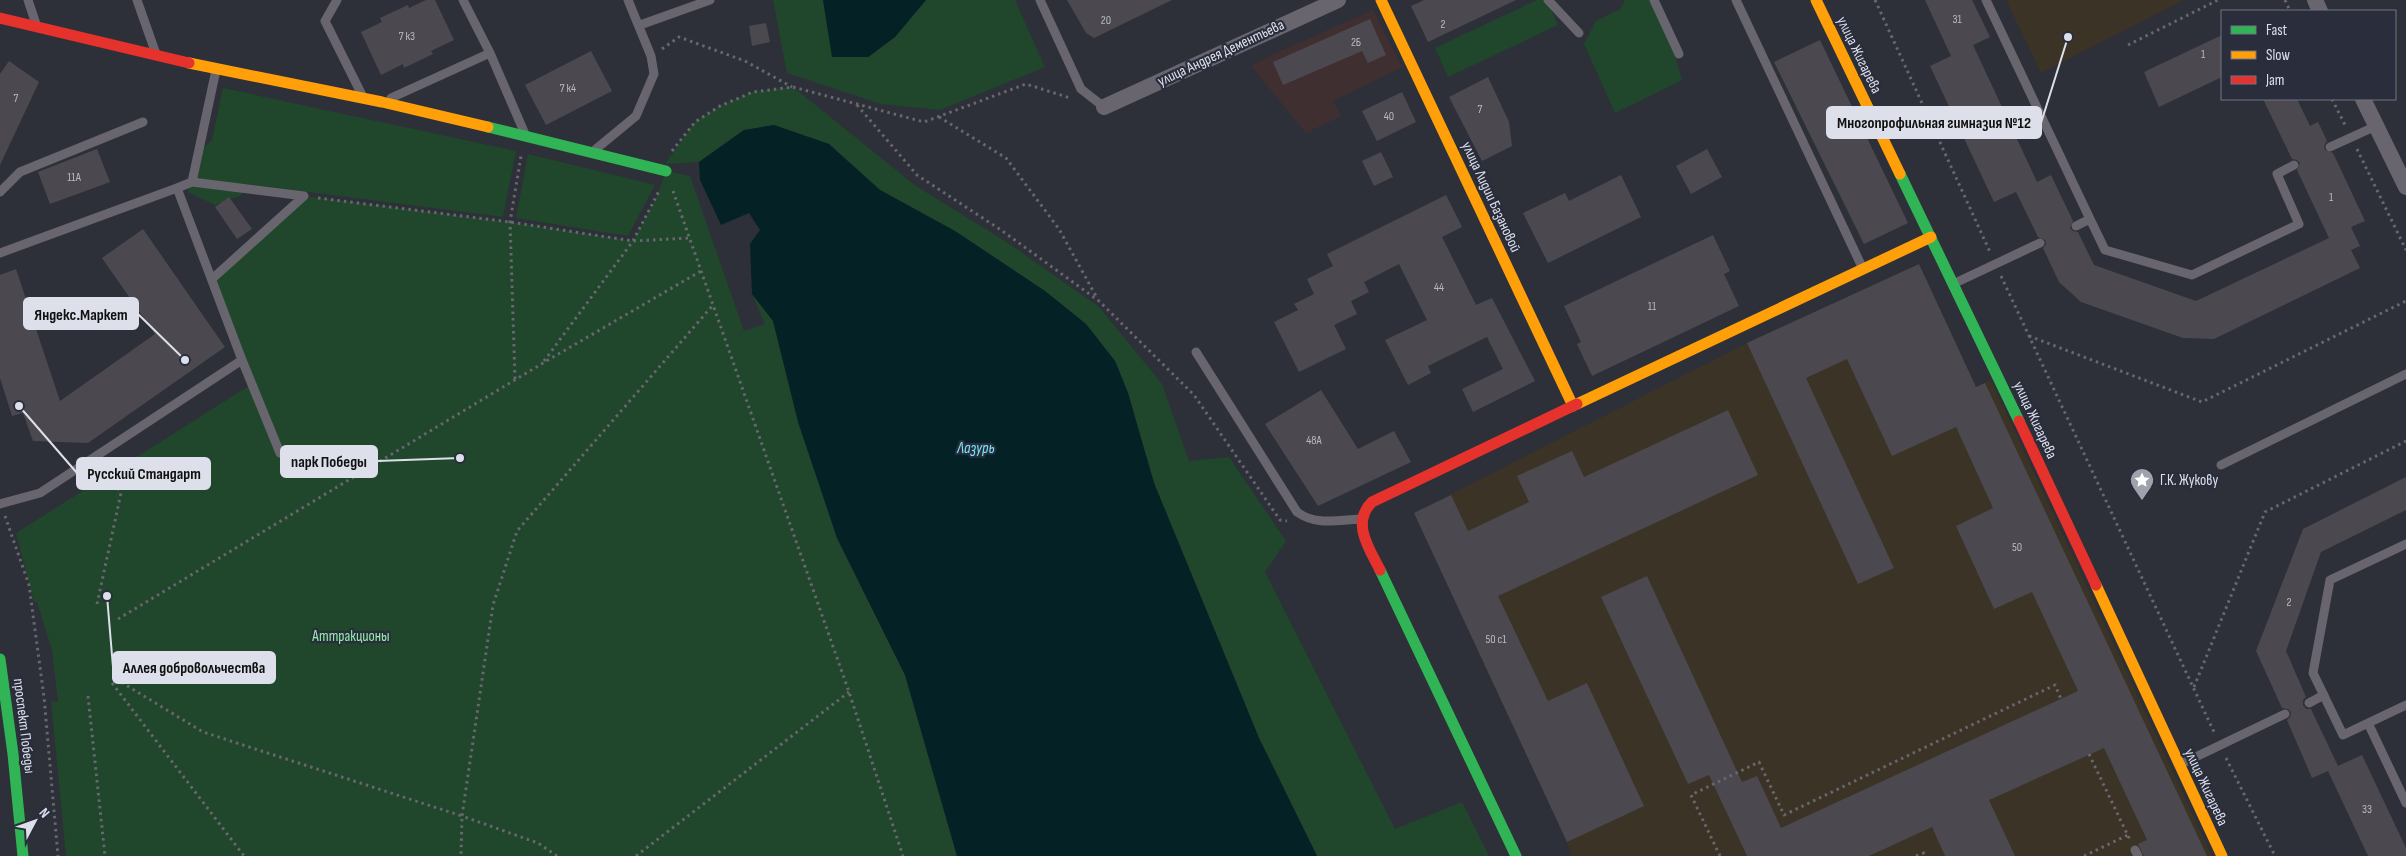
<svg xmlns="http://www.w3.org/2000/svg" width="2406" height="856" viewBox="0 0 2406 856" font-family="'Sofia Sans Condensed',sans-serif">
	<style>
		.commercial { fill: #402f30 }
		.education { fill: #3a3326 }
		.green { fill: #20462c }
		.water { fill: #042126 }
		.building { fill: #4b494f }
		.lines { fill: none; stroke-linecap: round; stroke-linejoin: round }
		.path { stroke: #68666e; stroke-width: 3; stroke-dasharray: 2.5 4; stroke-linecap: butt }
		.lane { stroke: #68656e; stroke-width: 9 }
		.street { stroke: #68656e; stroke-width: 16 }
		.fast { stroke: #30b455; stroke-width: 11 }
		.slow { stroke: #ff9f0a; stroke-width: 11 }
		.jam { stroke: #e5322d; stroke-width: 11 }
		.labels { text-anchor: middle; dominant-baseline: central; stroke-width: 4.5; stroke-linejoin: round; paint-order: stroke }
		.number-label { font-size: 12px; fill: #b8bac3 }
		.street-label { font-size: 15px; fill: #dde0ea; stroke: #292d3c }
		.poi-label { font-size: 15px; fill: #dde0ea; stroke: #292d3c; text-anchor: start }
		.park-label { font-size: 15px; fill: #92efa7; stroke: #292d3c }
		.water-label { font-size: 16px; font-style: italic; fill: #76e7fb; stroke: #292d3c }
		.leader { fill: none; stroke: #dde0ea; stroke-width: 2 }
		.callout-dot { fill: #dde0ea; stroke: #292d3c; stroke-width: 2 }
		.callout { fill: #dde0ea; stroke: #dde0ea; stroke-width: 2 }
		.callout-label { font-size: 16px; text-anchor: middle; font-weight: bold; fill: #111 }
	</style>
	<rect width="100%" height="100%" fill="#2d3038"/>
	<!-- commercial -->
	<path class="commercial" d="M1373,10L1402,67L1333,101L1341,116L1306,133L1251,66L1274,54Z"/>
	<!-- education -->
	<path class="education" d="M2006,0H2184L2041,73Z
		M1919,264L1976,387L1991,380L2212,856H1571L1567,842L1414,513L1747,343Z"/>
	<!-- green -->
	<path class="green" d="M773,0H823L833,57H869L895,37L926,0H1015L1045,67L940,110L881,104L787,73Z
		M1537,0H1547L1558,25L1448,77L1435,48Z
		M1625,0H1650L1673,48L1682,80L1615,113L1584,44L1596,21L1620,9Z
		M793,87L916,186L1005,241L1099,307L1162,384L1189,461L1229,457L1286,541L1265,572L1395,829L1462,802L1489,856H1317L1259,738L1154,483L1128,393L1115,361L1086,324L1045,291L955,231L880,190L829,144L773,125L744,130L699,162L665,164L695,122L720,106L753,92Z
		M223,88L516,151L503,217L246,184L242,195L215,205L188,192L196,155L212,140Z
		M528,154L655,185L628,236L516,218Z
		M666,171L690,176L744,331L765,324L752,294L773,321L780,349L842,530L836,535L837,538L905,675L957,856H66L51,701L58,702L52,650L37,602H34L16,533L252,384L212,279L304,196L510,222L633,241L657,196Z"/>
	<!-- water -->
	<path class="water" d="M823,0H926L895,37L868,57H832Z
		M774,125L829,144L880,190L955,231L1045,291L1086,324L1115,361L1128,393L1154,483L1259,738L1317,856H957L905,675L837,538L798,422L773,321L752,294L750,244L760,230L749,213L721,225L700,180L699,162L744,130Z"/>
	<!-- building -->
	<path class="building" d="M426,0H435L454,40L431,51L433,54L404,68L403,64L381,75L361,32L382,22L380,18L408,5L409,8Z
		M1067,0H1172L1094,38L1086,33Z
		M1424,0H1516L1428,42L1411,6Z
		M1925,0H1972L1990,37L1973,45L2037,182L2051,175L2073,221L2070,228L2073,231L2078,232L2094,265L2196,301L2329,238L2297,170L2300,163L2297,160L2292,159L2263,99H2297L2310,126L2318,122L2327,141L2324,146L2325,150L2333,153L2365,221L2351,227L2360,246L2351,250L2360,268L2214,339L2183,338L2081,302L2059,282L2043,248L2046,244L2045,240L2038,237L2016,192L1994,202L1930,66L1951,56Z
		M1370,19L1386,55L1368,63L1362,51L1283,85L1273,62Z
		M766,23L770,42L752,46L749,26Z
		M2222,35V77L2159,107L2144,72Z
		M1820,40L1908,223L1864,244L1774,62Z
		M591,51L612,91L546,125L525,85Z
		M9,61L39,82L0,165V74Z
		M1488,77L1509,122L1512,146L1482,161L1449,97Z
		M1402,92L1416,122L1377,141L1362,111Z
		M97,149L110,182L50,204L38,172Z
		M1707,149L1722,177L1691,194L1676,166Z
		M1381,152L1393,177L1374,186L1362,161Z
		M1621,175L1641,217L1548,263L1523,213L1565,193L1569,201Z
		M1446,195L1462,227L1442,237L1476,305L1492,298L1535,381L1473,412L1462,389L1503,369L1487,337L1428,366L1431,373L1408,385L1385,340L1427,320L1399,264L1364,282L1369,292L1351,301L1357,314L1334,325L1346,349L1299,372L1274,322L1298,310L1294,304L1314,294L1307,279L1333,266L1327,254Z
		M229,197L252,229L237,239L215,207Z
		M143,229L225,347L88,443L33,441L23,413L12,416L0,378V275L16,269L60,401L155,334L102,258Z
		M1713,235L1730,271L1724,274L1739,306L1592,376L1577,344L1581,342L1564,306Z
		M1919,264L1976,387L1985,383L2207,856H2144L2138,844L2147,840L2104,748L1989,800L2015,856H1945L1932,827L1869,856H1747L1709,775L1688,784L1601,597L1647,576L1742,782L1757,776L1781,828L2078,691L2032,592L1994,609L1956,526L1993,508L1956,427L1892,456L1847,359L1806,378L1894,568L1858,584L1747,343Z
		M1321,390L1358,449L1394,431L1411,462L1318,506L1265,424Z
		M1728,410L1758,475L1498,596L1548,701L1587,683L1644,806L1567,842L1414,513L1451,495L1468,531L1529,502L1517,476L1572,451L1584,477Z
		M2406,477V510L2321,552L2286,651L2306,697L2303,700V705L2306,709H2311L2338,766L2362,755L2406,848V856H2368L2328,771L2335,768L2312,778L2287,720L2290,717L2291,712L2288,709L2282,708L2256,651L2303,529Z"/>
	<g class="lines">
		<!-- path -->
		<path class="path" d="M1875,0L1990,252
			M2285,0L2290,11
			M2128,45L2218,0
			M662,49L679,37L745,61L792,87
			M2332,99L2345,125
			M857,105L917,175L1001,230L1099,301L1194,395L1280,520L1287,521
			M939,117L1006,158L1059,229L1097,298
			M2357,149L2406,250
			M672,151L695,122L720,106L753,92L793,87L924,122L1026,84L1070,98
			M673,191L849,692L903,856
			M318,198L510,222L633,241L689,238
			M2001,276L2214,732
			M2029,336L2202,402L2406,301
			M544,361L633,241L659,191
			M515,379L510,222L521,156
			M5,516L29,585L44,697L58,856
			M97,604L121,493L104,468
			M118,619L543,363L701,271
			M116,679L203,732L462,816L461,856
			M112,683L244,856
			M2194,687L2265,512L2406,441
			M88,696L105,856
			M2089,754L2130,840
			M2226,758L2275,856
			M557,856L538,843L462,816L493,605L517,531L713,305
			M636,856L849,692
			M1720,856L1691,795L1759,762L1784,815L2055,685L2061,699
			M1916,856L1924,853L1925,856
			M2084,856L2128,835"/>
		<!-- lane -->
		<path class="lane" d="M28,0L36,24
			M137,0L156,54
			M337,0L325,21L362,95
			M463,0L490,53L525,134
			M1040,0L1081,89L1104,107
			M1548,0L1579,33
			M1654,0L1679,54
			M1736,0L1863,269
			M1986,0L2090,219L2076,226
			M640,25L710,0
			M391,98L490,53
			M2330,147L2376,126
			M596,149L636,116L654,74L651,56L628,0
			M192,182L304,196
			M0,192L20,172L143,122
			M2090,219L2105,250L2192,275L2299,224L2277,174L2294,165
			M0,253L177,188
			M212,279L304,196
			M1953,284L2040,243
			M1196,352L1297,512C1316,526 1338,520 1360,519
			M242,360L280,453
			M2221,465L2406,374
			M0,504L40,493L242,360L177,188L192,182L216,70
			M2406,544L2330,580L2313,673L2343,735L2406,705
			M2309,703L2324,695
			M2368,723L2406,803
			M2181,764L2285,714
			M2135,850L2138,856"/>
		<!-- street -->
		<path class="street" d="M2315,0L2320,11
			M2363,99L2406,187
			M1104,107L1338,0"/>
		<!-- fast -->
		<path class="fast" d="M488,127L666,171
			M1900,174L2019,421
			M1380,570L1516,856
			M0,659L13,754L23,856"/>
		<!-- slow -->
		<path class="slow" d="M1381,0L1573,406
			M1816,0L1900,174
			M189,63L382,102L488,127
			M1577,404L1931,237
			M2096,585L2222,856"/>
		<!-- jam -->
		<path class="jam" d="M0,18L189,63
			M2019,421L2096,585
			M1380,570C1369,548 1351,523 1372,502L1577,404"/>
	</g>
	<!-- icons -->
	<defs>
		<g id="sight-pin" transform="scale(1.25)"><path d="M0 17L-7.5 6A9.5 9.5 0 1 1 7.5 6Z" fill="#9fa2ac" stroke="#292d3c"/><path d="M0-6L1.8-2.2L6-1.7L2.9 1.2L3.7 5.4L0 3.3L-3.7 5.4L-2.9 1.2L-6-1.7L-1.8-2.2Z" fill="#fff"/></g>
	</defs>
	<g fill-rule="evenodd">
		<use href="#sight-pin" x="2142" y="480"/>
	</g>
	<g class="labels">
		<!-- number labels -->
		<g class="number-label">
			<text x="1957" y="19">31</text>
			<text x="1106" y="20">20</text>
			<text x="1443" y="24">2</text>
			<text x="407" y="36">7 к3</text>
			<text x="1356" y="42">2Б</text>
			<text x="2203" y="54">1</text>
			<text x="568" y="88">7 к4</text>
			<text x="16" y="98">7</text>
			<text x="1480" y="109">7</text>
			<text x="1389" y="116">40</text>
			<text x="74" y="177">11А</text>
			<text x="2331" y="197">1</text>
			<text x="1439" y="287">44</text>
			<text x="1652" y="306">11</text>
			<text x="1314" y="440">48А</text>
			<text x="2017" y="547">50</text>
			<text x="2289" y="602">2</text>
			<text x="1496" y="639">50 с1</text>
			<text x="2367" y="809">33</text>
		</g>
		<!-- street labels -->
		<g class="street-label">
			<text transform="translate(1221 53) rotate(-25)">улица Андрея Дементьева</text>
			<text transform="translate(1859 55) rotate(64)">улица Жигарева</text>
			<text transform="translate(1491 197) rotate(65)">улица Лидии Базановой</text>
			<text transform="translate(2035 420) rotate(65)">улица Жигарева</text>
			<text transform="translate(24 726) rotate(83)">проспект Победы</text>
			<text transform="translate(2206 787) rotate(65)">улица Жигарева</text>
		</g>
		<!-- poi labels -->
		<g class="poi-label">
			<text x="2160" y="480">Г.К. Жукову</text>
		</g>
		<!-- park labels -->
		<g class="park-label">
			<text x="351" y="636">Аттракционы</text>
		</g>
		<!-- water labels -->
		<g class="water-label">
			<text x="976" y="448">Лазурь</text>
		</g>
	</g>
	<!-- callouts -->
	<path class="leader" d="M2068 37L2041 123M185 360L138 314M460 458L377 461M19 406L77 473M107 596L113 667"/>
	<g class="callout-dot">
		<circle cx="2068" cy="37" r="5"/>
		<circle cx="185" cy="360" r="5"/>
		<circle cx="460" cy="458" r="5"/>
		<circle cx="19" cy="406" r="5"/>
		<circle cx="107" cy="596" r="5"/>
	</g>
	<g class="callout">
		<rect x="1827" y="107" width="214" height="31" rx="5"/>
		<rect x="24" y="298" width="114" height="31" rx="5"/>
		<rect x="281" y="446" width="96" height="31" rx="5"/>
		<rect x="77" y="458" width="133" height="31" rx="5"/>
		<rect x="113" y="652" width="162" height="31" rx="5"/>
	</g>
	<g class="callout-label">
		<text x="1934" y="128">Многопрофильная гимназия №12</text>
		<text x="81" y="320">Яндекс.Маркет</text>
		<text x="329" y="467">парк Победы</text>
		<text x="144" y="479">Русский Стандарт</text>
		<text x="194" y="673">Аллея добровольчества</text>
	</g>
	<!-- legend -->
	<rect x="2221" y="10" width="175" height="90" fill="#292d3c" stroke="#717582"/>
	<rect x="2231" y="26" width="25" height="8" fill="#30b455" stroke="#717582"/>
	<text x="2266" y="35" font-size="15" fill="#dde0ea">Fast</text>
	<rect x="2231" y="51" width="25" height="8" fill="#ff9f0a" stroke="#717582"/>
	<text x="2266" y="60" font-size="15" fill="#dde0ea">Slow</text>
	<rect x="2231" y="76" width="25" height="8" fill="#e5322d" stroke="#717582"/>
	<text x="2266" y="85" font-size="15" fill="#dde0ea">Jam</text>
	<!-- north arrow -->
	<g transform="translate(35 821) rotate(49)" stroke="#292d3c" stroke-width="4" paint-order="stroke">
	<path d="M0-4L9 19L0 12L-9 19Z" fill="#dde0ea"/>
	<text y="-8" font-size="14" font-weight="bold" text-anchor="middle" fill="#dde0ea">N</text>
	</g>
</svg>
